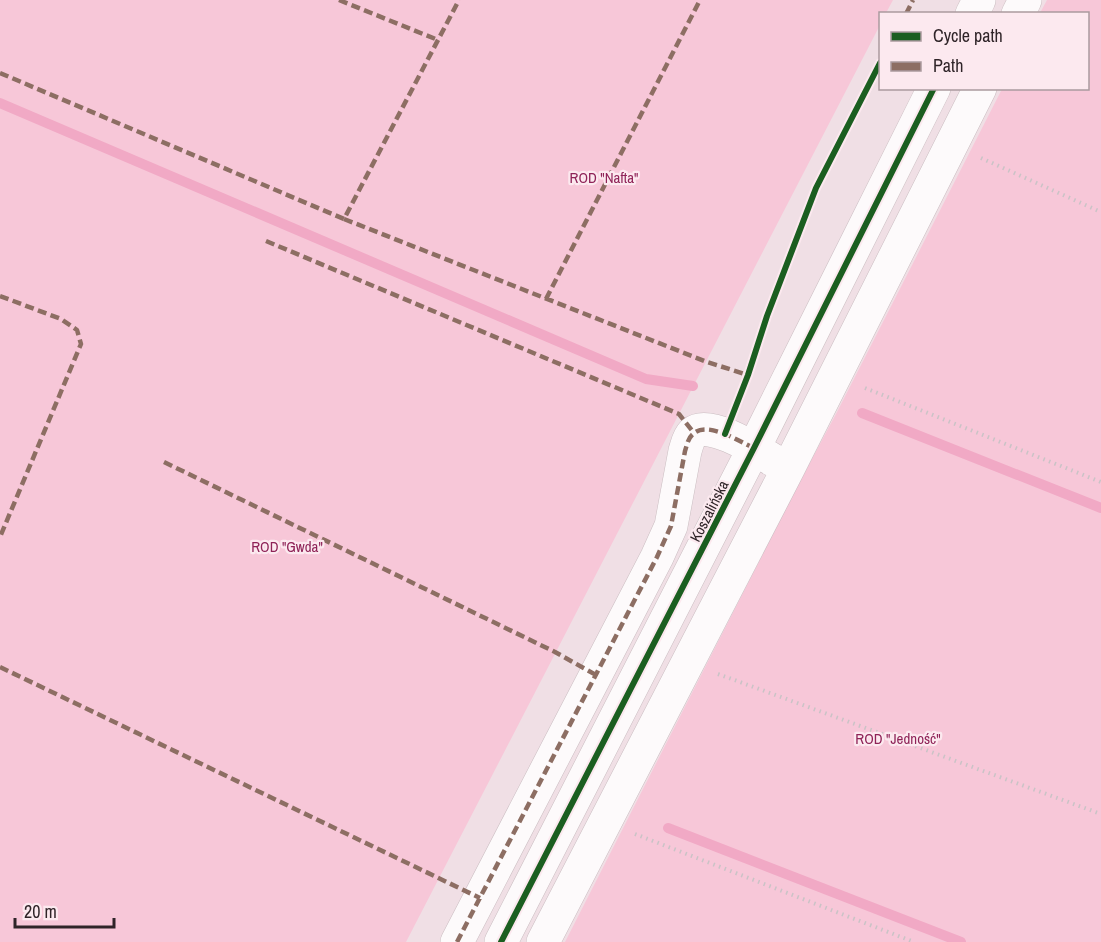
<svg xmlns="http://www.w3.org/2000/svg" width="1101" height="942" viewBox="0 0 1101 942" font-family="'Archivo Narrow',sans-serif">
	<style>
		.green { fill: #f7c7d8 }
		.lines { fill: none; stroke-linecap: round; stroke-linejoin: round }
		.stream { stroke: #f1a9c5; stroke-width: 10 }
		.minor-casing { stroke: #cabdc1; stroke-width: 34 }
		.path { stroke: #cac3c6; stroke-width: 4; stroke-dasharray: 1.5 4.5; stroke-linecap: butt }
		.minor { stroke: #fdfafb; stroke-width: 33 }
		.quiet { stroke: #8d6e63; stroke-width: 4.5; stroke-dasharray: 9 4.5; stroke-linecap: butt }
		.cycleway-casing { stroke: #fce9ef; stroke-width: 10 }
		.cycleway { stroke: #1b5e20; stroke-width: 6 }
		.labels { text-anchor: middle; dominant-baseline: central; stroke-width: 4.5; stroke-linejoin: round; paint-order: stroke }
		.park-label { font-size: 15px; fill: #8f2358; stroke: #fce9ef }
		.street-label { font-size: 15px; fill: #2f2428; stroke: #fce9ef }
	</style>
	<rect width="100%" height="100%" fill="#f0dfe5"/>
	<!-- green -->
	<path class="green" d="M0,0H893L886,13L880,14V25L406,942H0Z
		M1047,0H1101V942H565L799,483L836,414L1002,89L1088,88V14L1040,13Z"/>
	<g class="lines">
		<!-- stream -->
		<path class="stream" d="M0,103L646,379L693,386
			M862,413L1101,508
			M668,828L961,942"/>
		<!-- minor casing -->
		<g class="minor-casing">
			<path id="minor" d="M972,14L979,0
				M1018,14L1025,0
				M457,942L657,557L671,526L685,451C687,445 688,438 693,433C709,419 758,451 773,460
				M501,942L754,448L934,88
				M543,942L788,469L980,88"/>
		</g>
		<!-- path -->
		<path class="path" d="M981,158L1101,212
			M865,388L1101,482
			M718,674L1101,814
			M635,834L914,942"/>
		<!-- minor -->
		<use href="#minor" class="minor"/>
		<!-- quiet -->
		<path class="quiet" d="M339,0L438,40
			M906,14L913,0
			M0,73L344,219L459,0
			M344,219L707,362L748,375
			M266,241L679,414L694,433
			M0,296L61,319L77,330L81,344L0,537
			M546,299L700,0
			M164,462L555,652L596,675
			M0,667L480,898
			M457,942L657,557L671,526L685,451C687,445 688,438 693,434C707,420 740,442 754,448"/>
		<!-- cycleway casing -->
		<g class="cycleway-casing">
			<path id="cycleway" d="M725,434L748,375L767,316L816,188L880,63
				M501,942L754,448L934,88"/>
		</g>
		<!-- cycleway -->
		<use href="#cycleway" class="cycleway"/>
	</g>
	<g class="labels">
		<!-- park labels -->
		<g class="park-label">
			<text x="604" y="177">ROD "Nafta"</text>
			<text x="287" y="546">ROD "Gwda"</text>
			<text x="898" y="738">ROD "Jedność"</text>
		</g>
		<!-- street labels -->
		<g class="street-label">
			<text transform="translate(709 511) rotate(-63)">Koszalińska</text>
		</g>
	</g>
	<!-- legend -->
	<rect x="879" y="12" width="210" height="78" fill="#fce9ef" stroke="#aa9a9f" stroke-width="1.5"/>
	<rect x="891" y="32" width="30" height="9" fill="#1b5e20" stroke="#aa9a9f" stroke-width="1.5"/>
	<text x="933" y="42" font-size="18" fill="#2f2428">Cycle path</text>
	<rect x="891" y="62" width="30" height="9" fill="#8d6e63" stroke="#aa9a9f" stroke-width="1.5"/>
	<text x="933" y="72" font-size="18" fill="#2f2428">Path</text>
	<!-- scale -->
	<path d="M15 918v9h99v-9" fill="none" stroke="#2f2428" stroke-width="3"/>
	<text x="24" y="918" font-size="18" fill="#2f2428" stroke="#fce9ef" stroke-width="4.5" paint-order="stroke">20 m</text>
</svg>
